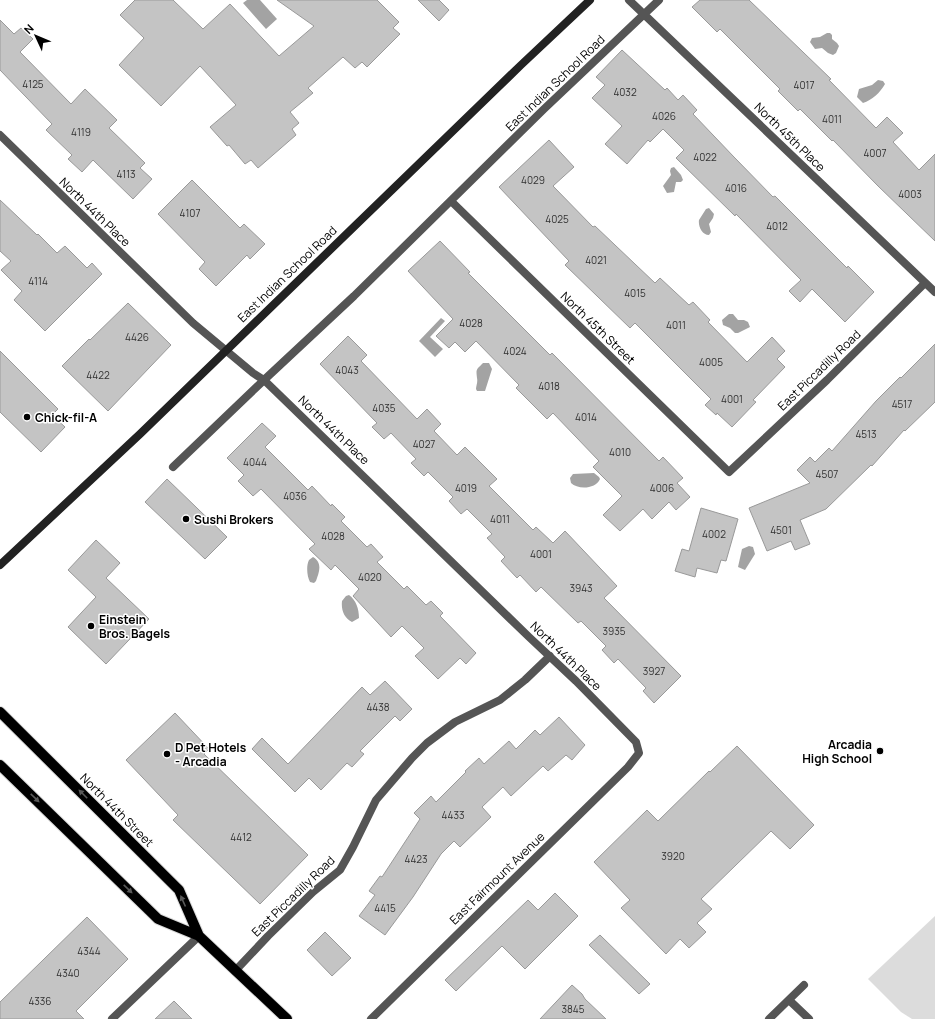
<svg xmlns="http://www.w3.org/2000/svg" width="935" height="1019" viewBox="0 0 935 1019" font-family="Manrope,sans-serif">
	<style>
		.green { fill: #dcdcdc }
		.water { fill: #a3a3a3 }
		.building { fill: #c4c4c4; stroke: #999 }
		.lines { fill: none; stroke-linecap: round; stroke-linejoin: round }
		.primary-casing { stroke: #dbdbdb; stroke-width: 12 }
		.street { stroke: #555; stroke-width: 8 }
		.secondary { stroke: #222; stroke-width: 8 }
		.primary { stroke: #000; stroke-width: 10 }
		.oneway { fill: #595959 }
		.poi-dot { fill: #000; stroke: #fff; stroke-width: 1.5 }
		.labels { text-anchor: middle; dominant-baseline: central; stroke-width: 3; stroke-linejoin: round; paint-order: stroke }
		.number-label { font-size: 10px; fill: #313131 }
		.street-label { font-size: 12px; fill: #000; stroke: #fff }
		.poi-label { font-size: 12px; font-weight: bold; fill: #000; stroke: #fff; text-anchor: start }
	</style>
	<rect width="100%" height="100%" fill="#fff"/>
	<!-- green -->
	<path class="green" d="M935,916V1019H912L901,1012L868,979Z"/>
	<!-- water -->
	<path class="water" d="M247,0H260L277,19L266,29L243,3Z
		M827,33H830L832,35V39L837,43L839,46L836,53L833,55L828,53L822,48L815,49L810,42L812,38L820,37Z
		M878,80L883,81L885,84C880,93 872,100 863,103L857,97L859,89L872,85Z
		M674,167L681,175L683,180L681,182H676L674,192L667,193L663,186L671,175L670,171L671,168Z
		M709,208L714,214L713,218L709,224L711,232L709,235C702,235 698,226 699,220L706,209Z
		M729,314H733L738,320H744L748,322L750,327L738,333H735L730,328L723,325L722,320Z
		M441,318L445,321L430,337L443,349L435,357L419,341Z
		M483,363H489L492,369L485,391H477L476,389C476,386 478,382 477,378C476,369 476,370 483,363Z
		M594,473L599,477L600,479C596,489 578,490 571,483L570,478L573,474Z
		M749,546L753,547L755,554L745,570L738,567L742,549Z
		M313,557C323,563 319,572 316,581L314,583L310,582C307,577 306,566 309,560Z
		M349,595C356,600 359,609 359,618L352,622C344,618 341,610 342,601L346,596Z"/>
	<!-- building -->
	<path class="building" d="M135,0H173L203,29L230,4L279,56L314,26L277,0H377L399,22L393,28L400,34L367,67L362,62L355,68L343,57L308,88L313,93L290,112L299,123L292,129L296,135L258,168L251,160L245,164L229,145L227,146L210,127L236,105L200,66L161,106L119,65L144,38L120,15Z
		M418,0H439L449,10L439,21Z
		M700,0H749L831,79L829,80L876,128L887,117L903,133L893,142L919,170L935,154V241L878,186L833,140L832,141L800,109L798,111L778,91L780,89L720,29L717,32L692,7Z
		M0,20L14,34L21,28L33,39L20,52L71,104L85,89L117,120L109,128L145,163L140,168L152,179L133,199L93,160L82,172L68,159L72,155L46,130L52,124L0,70Z
		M622,50L665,90L667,88L678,100L683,95L697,110L693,114L734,157L773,197L775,196L847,268L848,266L874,292L845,322L812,289L800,302L789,291L801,280L736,214L735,216L676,158L684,150L663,129L650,142L648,140L627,164L605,144L622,126L592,98L605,85L596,77Z
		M549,140L574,167L553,186L593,227L595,226L655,283L660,278L689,305L693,302L710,320L708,322L747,362L772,337L785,351L777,359L785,367L753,400L756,402L732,427L717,413L716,415L705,405L711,399L635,323L630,328L565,265L569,261L499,187Z
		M192,180L240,228L244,224L265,244L250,259L247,255L216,286L199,269L205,262L158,214Z
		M0,200L37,235L38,234L57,253L65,246L87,268L92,263L102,274L45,331L14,300L22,291L1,270L11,261L0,251Z
		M440,241L470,272L468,273L550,355L552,353L659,461L663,457L683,478L677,483L690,497L676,510L669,502L652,519L643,509L620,531L603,515L622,496L593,467L599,461L553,413L547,419L516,388L519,385L476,341L465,352L455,342L449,348L436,336L453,319L408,271Z
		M128,303L171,345L108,411L62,366L89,339L90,340Z
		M348,336L367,355L361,361L417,419L427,409L441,424L434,431L457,455L465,447L497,479L489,486L533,530L536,527L553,543L565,531L617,586L604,598L681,676L654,703L643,691L646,688L618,659L614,663L602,650L606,646L581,621L578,623L541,587L536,592L520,575L517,578L501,561L505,557L487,538L492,534L467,509L461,514L449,501L453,497L428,472L424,476L411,463L416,459L391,433L384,439L372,427L377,423L320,364Z
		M935,344V402L905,431L904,430L872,466L871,465L826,509L800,520L810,544L795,550L791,541L767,551L749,508L810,483L797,470L810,457L815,462L829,448L832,451L876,401L900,377L901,378Z
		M0,351L58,409L52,415L65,427L41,452L0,412Z
		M262,423L276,436L265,447L308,490L312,486L331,506L332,504L345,517L341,521L367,547L371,544L383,557L377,562L404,589L407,586L426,605L431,601L443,613L440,616L476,653L466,664L460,658L438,679L415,656L424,648L402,626L391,637L353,596L359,589L335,565L331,570L309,549L315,544L261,489L253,496L238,481L244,475L227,458Z
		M167,479L227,537L205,559L145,502Z
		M701,508L738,519L726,561L721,560L717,573L697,568L695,577L675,571L682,549L689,551Z
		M96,540L120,563L106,578L149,619L106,664L68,627L96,597L68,570Z
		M385,681L412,709L400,721L395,716L360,751L364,754L352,767L347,763L321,790L309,778L295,792L252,749L262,738L288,764L362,687L370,695Z
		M175,713L209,749L204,754L308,855L260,904L173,820L178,815L126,760Z
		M559,717L585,745L572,760L566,755L548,771L543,766L511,796L503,787L482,807L491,817L460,847L454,841L441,854L413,897L385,935L359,916L375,895L369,891L380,876L382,877L420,819L414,813L431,796L436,802L466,772L465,771L479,758L484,764L509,741L516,749L535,730L540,735Z
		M737,746L814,825L790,849L771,831L701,899L712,909L697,923L706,932L689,948L680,939L666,954L621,908L630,900L594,862L647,810L658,821L709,771L710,772Z
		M555,893L578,916L525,969L502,946L456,991L445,980L528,900L538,910Z
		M87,917L128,959L76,1011L84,1019H0V1002Z
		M325,932L351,958L332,976L307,950Z
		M600,935L650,984L639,994L589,945Z
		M572,985L582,994L585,999L606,1019H540Z
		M174,1001L192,1019H155Z"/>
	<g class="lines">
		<!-- primary casing -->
		<g class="primary-casing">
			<path id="primary" d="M0,712L179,890L199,936
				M0,765L158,919L199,936L287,1019"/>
		</g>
		<!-- street -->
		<path class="street" d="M629,0L935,292
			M0,135L193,323L253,373L264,380L529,637L576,681L636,742L639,753L628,767L371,1019
			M451,201L729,472L827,380L925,283
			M173,467L264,380L354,296L544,109L659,0
			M235,971L268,936L313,892L340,870L353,847L376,800L412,758L427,743L455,722L500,700L525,680L550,656
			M789,1000L809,1019
			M112,1019L199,936
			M769,1019L804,985"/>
		<!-- secondary -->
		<path class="secondary" d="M0,565L140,434L521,65L590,0"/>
		<!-- primary -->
		<use href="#primary" class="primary"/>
	</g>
	<!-- one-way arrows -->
	<defs><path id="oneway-solid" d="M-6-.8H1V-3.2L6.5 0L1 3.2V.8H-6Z"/></defs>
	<g class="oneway">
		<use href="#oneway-solid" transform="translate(83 794) rotate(-135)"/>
		<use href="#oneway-solid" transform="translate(35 798) rotate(44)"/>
		<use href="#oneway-solid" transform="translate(128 889) rotate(44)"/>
		<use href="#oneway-solid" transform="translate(183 901) rotate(-114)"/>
	</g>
	<!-- markers -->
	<g class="poi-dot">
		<circle cx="27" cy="417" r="4"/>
		<circle cx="186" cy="519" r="4"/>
		<circle cx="91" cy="626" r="4"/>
		<circle cx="880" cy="751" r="4"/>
		<circle cx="167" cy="754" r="4"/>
	</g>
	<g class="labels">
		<!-- number labels -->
		<g class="number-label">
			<text x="33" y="84">4125</text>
			<text x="804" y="85">4017</text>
			<text x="625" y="92">4032</text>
			<text x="664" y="116">4026</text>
			<text x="832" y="119">4011</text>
			<text x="81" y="132">4119</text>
			<text x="875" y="153">4007</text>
			<text x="705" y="157">4022</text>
			<text x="126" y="174">4113</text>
			<text x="533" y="180">4029</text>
			<text x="736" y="188">4016</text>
			<text x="910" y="194">4003</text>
			<text x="190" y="213">4107</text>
			<text x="557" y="219">4025</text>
			<text x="777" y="226">4012</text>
			<text x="596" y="260">4021</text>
			<text x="38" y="281">4114</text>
			<text x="635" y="293">4015</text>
			<text x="471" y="323">4028</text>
			<text x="676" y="325">4011</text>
			<text x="137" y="337">4426</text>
			<text x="515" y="351">4024</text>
			<text x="711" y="362">4005</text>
			<text x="347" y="370">4043</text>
			<text x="98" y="375">4422</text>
			<text x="549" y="386">4018</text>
			<text x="732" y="399">4001</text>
			<text x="902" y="404">4517</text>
			<text x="384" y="408">4035</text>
			<text x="586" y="417">4014</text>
			<text x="866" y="434">4513</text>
			<text x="424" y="444">4027</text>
			<text x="620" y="452">4010</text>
			<text x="255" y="462">4044</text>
			<text x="827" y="474">4507</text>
			<text x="466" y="488">4019</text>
			<text x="662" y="488">4006</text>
			<text x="295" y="496">4036</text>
			<text x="500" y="519">4011</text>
			<text x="781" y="530">4501</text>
			<text x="714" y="534">4002</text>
			<text x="333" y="536">4028</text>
			<text x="541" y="554">4001</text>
			<text x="370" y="577">4020</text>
			<text x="581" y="588">3943</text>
			<text x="614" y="631">3935</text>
			<text x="654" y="671">3927</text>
			<text x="378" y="707">4438</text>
			<text x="453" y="815">4433</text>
			<text x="241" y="837">4412</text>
			<text x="673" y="856">3920</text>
			<text x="416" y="859">4423</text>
			<text x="385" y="908">4415</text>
			<text x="89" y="951">4344</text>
			<text x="68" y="973">4340</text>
			<text x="40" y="1001">4336</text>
			<text x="573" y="1009">3845</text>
		</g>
		<!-- street labels -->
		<g class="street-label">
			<text transform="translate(555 83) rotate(-44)">East Indian School Road</text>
			<text transform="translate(790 137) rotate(44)">North 45th Place</text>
			<text transform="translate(95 212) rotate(44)">North 44th Place</text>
			<text transform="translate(287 274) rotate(-44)">East Indian School Road</text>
			<text transform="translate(598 328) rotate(44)">North 45th Street</text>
			<text transform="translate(819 370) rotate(-44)">East Piccadilly Road</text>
			<text transform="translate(334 430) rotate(44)">North 44th Place</text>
			<text transform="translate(566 656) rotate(44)">North 44th Place</text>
			<text transform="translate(117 810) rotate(45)">North 44th Street</text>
			<text transform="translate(497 878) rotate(-44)">East Fairmount Avenue</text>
			<text transform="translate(293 896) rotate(-44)">East Piccadilly Road</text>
		</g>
		<!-- poi labels -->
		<g class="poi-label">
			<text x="35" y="417">Chick-fil-A</text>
			<text x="194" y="519">Sushi Brokers</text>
			<text x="99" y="619">Einstein<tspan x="99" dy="14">Bros. Bagels</tspan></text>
			<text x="872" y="744" text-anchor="end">Arcadia<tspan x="872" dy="14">High School</tspan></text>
			<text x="175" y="747">D Pet Hotels<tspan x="175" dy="14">- Arcadia</tspan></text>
		</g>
	</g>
	<!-- north arrow -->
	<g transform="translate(36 36) rotate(314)" stroke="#ffffff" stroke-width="3" paint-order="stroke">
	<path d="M0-3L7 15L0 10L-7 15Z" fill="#000000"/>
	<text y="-6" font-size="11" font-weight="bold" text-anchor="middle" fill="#000000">N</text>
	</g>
</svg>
